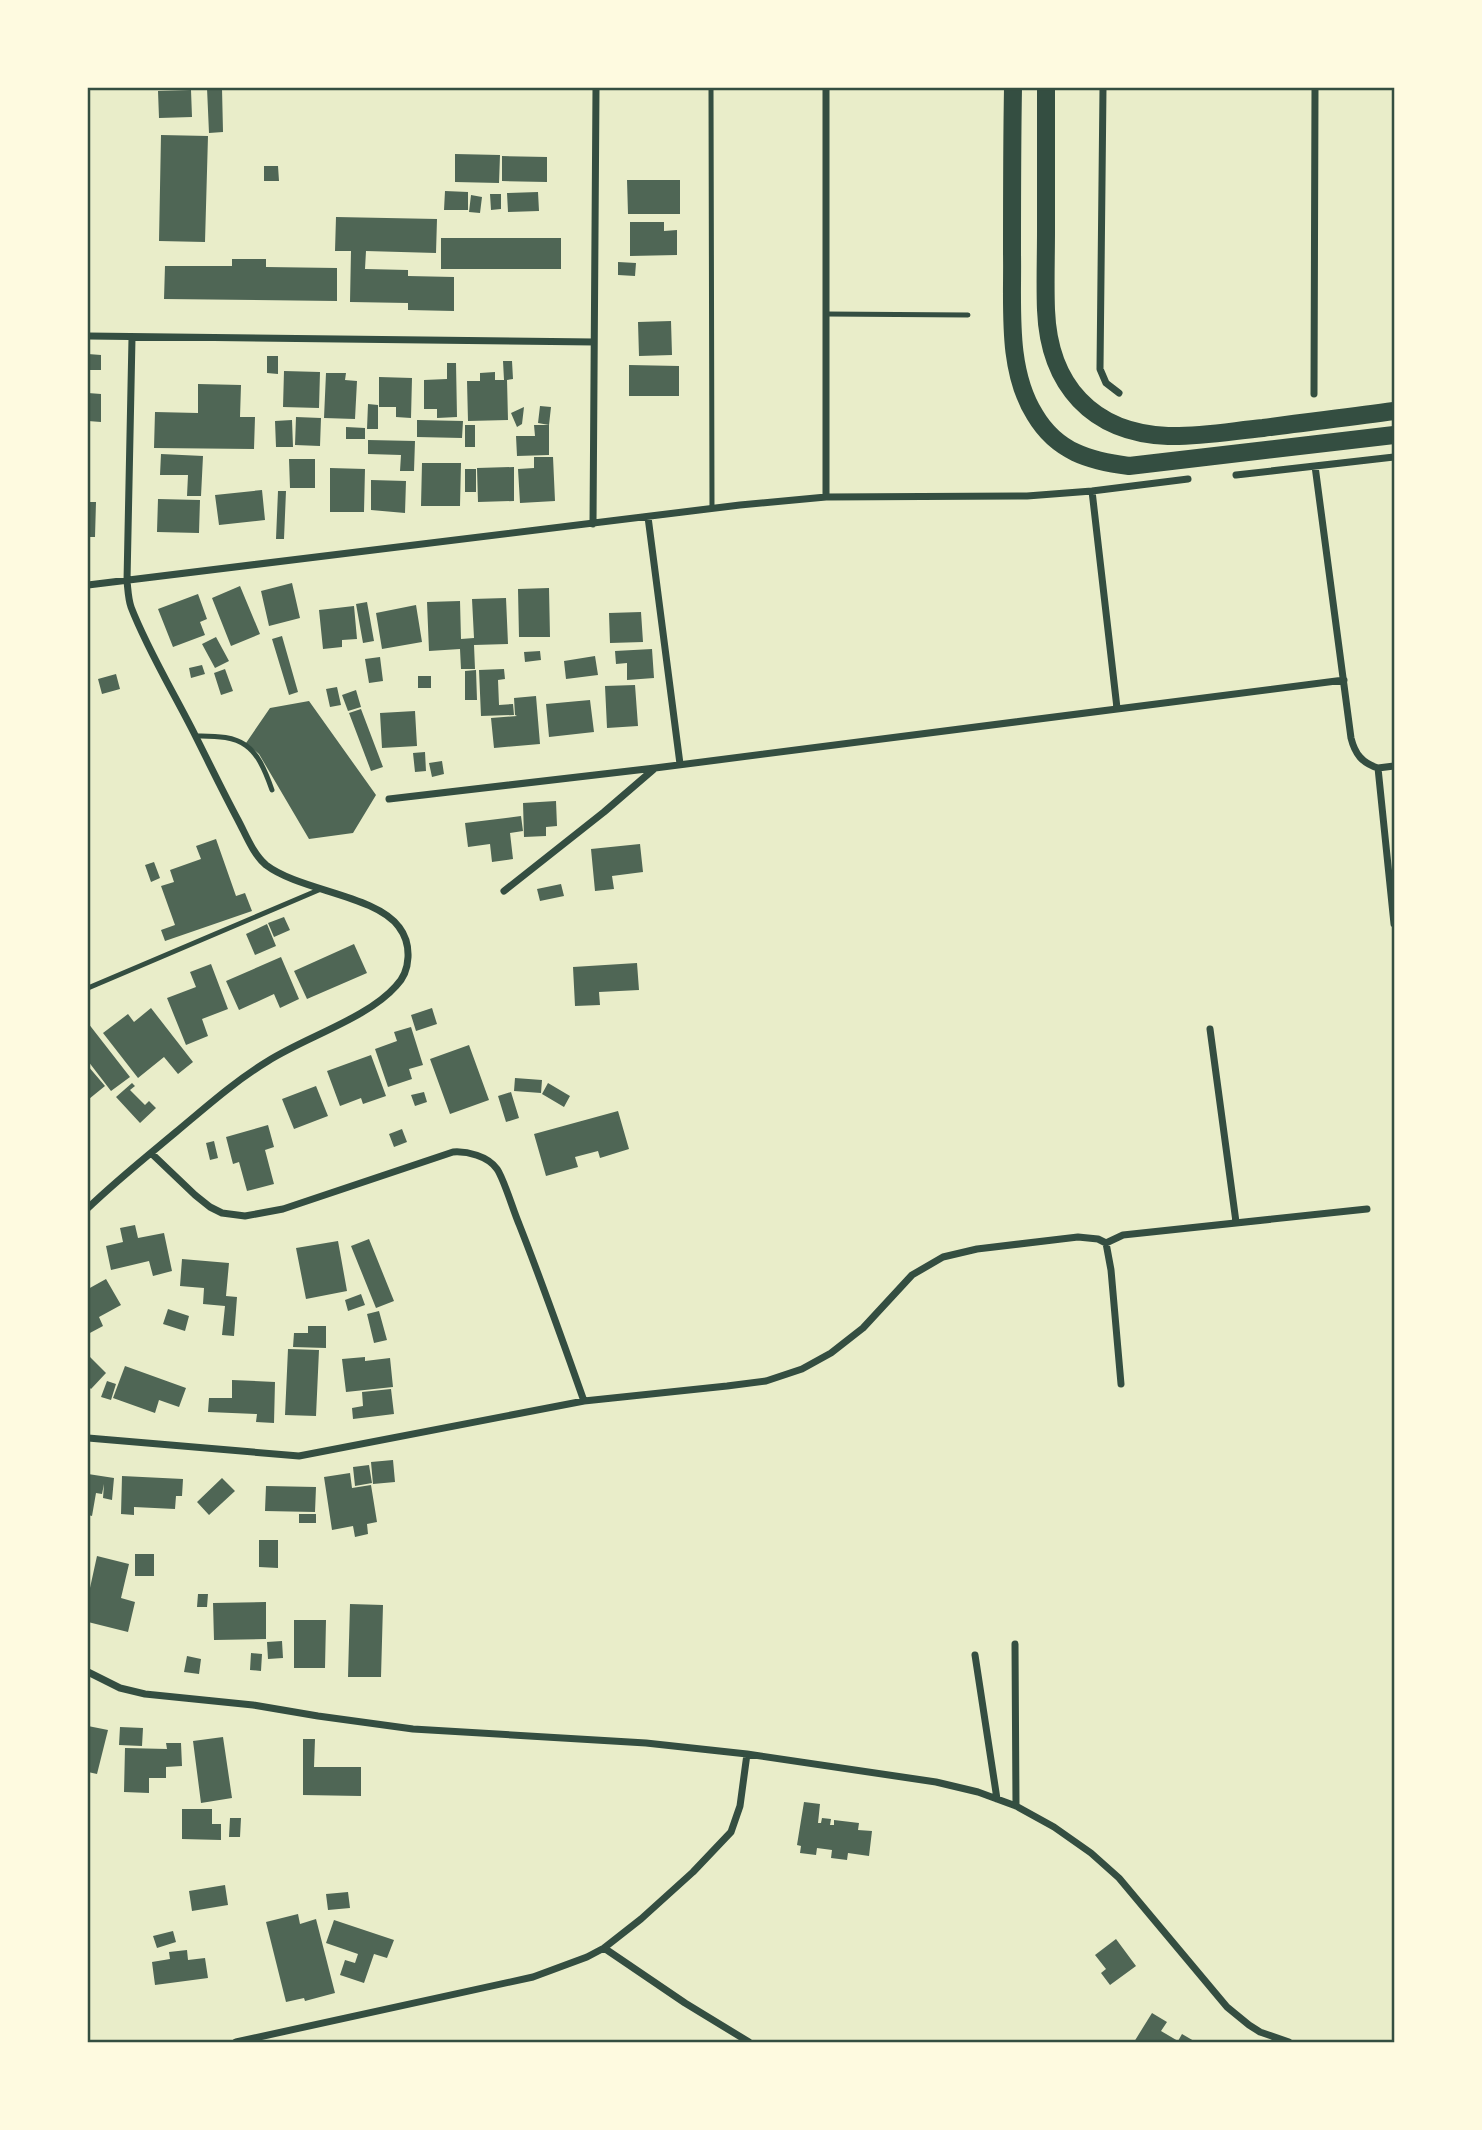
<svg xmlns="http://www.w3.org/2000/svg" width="1482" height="2130" viewBox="0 0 1482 2130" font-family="'Alegreya Sans',sans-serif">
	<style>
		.building { fill: #4f6655 }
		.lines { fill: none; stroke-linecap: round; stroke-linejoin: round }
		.service { stroke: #344e41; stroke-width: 5 }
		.minor { stroke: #344e41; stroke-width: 7 }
		.primary { stroke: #344e41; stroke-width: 18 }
		.neatline { fill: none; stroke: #344e41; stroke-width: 2.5 }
	</style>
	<rect width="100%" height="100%" fill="#e9edc9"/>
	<!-- building -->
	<path class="building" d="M207,88H222L223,132L209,133Z
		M191,90L192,117L159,118L158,91Z
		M161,135L208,136L205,242L159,241Z
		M455,154L500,155L499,183L455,182Z
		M502,156L547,157V182L502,181Z
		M264,166H278L279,181H264Z
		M627,180H680V214H628Z
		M445,191L468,192V210H444Z
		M538,192L539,211L508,212L507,193Z
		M490,194H501V209L491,210Z
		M471,195L482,197L480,213L469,212Z
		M336,217L437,219L436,253L366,251L365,269L408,270V276L454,277V311L408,310V303L350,302L351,251H335Z
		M630,222H664V231L677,230V255L630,256Z
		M441,238H561V269H441Z
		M232,259H266V267L337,268V301L164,299L165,266H232Z
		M618,262L636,263L635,276L618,275Z
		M671,321L672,355L639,356L638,322Z
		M88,354L101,355V370H88Z
		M267,356H278V374L267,373Z
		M503,361H512L513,379L507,380L508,420L468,421L467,381H480V373L495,372V380H504Z
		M447,363H456L457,417L437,418V409H424V380L447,379Z
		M629,365L679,366V396H629Z
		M284,371L320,372L319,408L283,407Z
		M326,373H346L345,380L357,381L355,419L324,418Z
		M379,377L412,378L411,418L396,417V407H379Z
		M198,384L241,385L240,417H255L254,449L154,448L155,412L198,413Z
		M88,393L101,394V422L88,421Z
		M368,404L378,405V429H367Z
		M540,406L551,407L549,425L538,423Z
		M524,407L522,424L517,427L511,413Z
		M296,417L321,418L320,446L295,445Z
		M292,420L293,447H276L275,421Z
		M417,420L463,421L462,438L417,437Z
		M465,425H475V447H465Z
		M534,425H549V455L517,456L516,436H535Z
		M346,427L365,428V439H346Z
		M368,440L415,441L414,471H400L401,455L368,454Z
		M161,454L203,456L201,496H187L188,475H160Z
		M534,457H553L555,501L520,503L518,469L534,468Z
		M289,459H315V488H290Z
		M422,463H461L460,506H421Z
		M514,467V501L478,502L477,468Z
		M330,468L365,469L364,512H330Z
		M465,469H476V492H465Z
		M371,480L406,481L405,513L371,510Z
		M262,490L265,520L219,525L215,495Z
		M278,491H286L284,539H276Z
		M158,499L200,500L199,533L157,532Z
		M88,502H96L95,537H88Z
		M292,583L300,618L269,626L261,591Z
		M240,586L260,634L231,646L212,598Z
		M549,588L550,637H519L518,589Z
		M198,594L207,619L200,622L205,635L173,647L158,609Z
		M506,598L508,644L474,645L475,669H461L460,649L429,651L427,602L460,601L461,639L474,638L472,599Z
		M367,602L374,641L363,643L356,604Z
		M416,605L422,642L382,649L376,613Z
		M354,606L357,639L342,640V647L323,649L319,610Z
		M641,612L643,642L610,643L609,613Z
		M282,636L298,692L289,695L272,639Z
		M216,637L229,661L215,668L202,644Z
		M652,649L654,678L627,680V663L616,664L615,651Z
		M540,651L541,660L525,662L524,652Z
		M595,656L598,675L566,679L564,661Z
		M380,657L383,681L369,683L365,659Z
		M202,665L205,674L191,678L189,668Z
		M225,669L233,691L221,695L214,673Z
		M504,669L505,679L498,680L499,705L513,704L514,715L481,716L479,670Z
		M476,670L477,700H465V671Z
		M116,674L120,689L102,694L98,679Z
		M418,676H431V688H418Z
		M635,685L638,726L607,728L605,686Z
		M337,687L341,705L330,707L326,689Z
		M356,690L361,707L348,711L342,695Z
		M536,696L540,744L494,748L491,718L517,716L515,715L514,698Z
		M590,700L594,732L549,737L546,704Z
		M309,701L376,795L353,833L309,839L259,754L246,743L270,708Z
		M361,709L383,767L371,771L349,713Z
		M415,711L417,746L382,748L380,713Z
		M425,752L426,771L415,772L413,753Z
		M442,761L444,774L432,777L429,763Z
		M556,801L557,826L546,827V836L524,837L523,803Z
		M521,816L523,831L510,833L513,859L492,862L490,844L468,847L465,823Z
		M216,839L236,896L245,893L252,911L165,941L161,930L175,925L161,886L174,882L170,870L201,859L196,846Z
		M640,844L643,872L612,876L614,889L595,891L591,849Z
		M154,862L160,878L151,882L145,865Z
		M561,884L564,896L540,901L537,889Z
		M284,917L290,930L274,937L268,923Z
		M267,924L276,946L255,955L246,934Z
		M354,944L367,973L307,999L294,971Z
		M281,957L299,999L280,1008L274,994L239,1010L226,981Z
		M637,963L639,990L599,992L600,1005L575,1006L573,967Z
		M211,964L228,1009L202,1019L208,1036L186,1045L167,998L196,987L190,972Z
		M151,1008L193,1062L178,1074L164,1057L138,1078L103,1033L128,1014L134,1022Z
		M432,1008L437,1024L416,1031L411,1015Z
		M88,1023L130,1077L111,1091L88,1061Z
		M411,1027L423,1065L409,1069L412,1079L388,1087L375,1049L397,1041L394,1032Z
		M469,1045L489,1100L450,1114L430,1059Z
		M371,1055L386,1096L363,1104L361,1098L340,1106L327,1071Z
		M88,1066L105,1086L89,1099L88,1097Z
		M515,1078L542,1080L541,1093L514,1091Z
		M132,1083L135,1086L130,1090L145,1105L149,1101L156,1108L140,1123L116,1097Z
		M548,1083L570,1096L564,1107L542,1094Z
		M316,1086L328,1116L294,1129L282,1099Z
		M424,1092L427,1102L415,1106L411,1095Z
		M511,1092L519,1118L506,1122L498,1096Z
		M618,1111L629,1149L600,1158L598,1151L575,1157L578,1167L546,1176L534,1134Z
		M268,1125L274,1147L265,1150L274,1184L247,1191L239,1162L233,1164L226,1137Z
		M402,1129L407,1142L394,1147L389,1134Z
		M214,1141L218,1158L210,1160L206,1143Z
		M135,1225L138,1238L164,1233L172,1271L153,1276L149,1261L111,1270L106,1246L123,1242L120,1228Z
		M369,1239L394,1301L376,1308L351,1246Z
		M338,1241L347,1291L306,1299L296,1248Z
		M182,1259L229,1263L226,1296L237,1297L234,1336L222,1335L225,1306L203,1304L204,1288L180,1286Z
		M106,1279L121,1305L99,1317L103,1326L88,1334V1289Z
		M361,1294L365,1305L348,1311L345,1300Z
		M168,1309L189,1316L185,1331L163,1324Z
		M379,1311L387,1340L374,1343L367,1314Z
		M308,1326H326V1348L293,1347L294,1333H308Z
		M288,1349L319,1350L316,1416L285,1415Z
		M88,1355L106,1373L91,1389L88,1386Z
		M365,1357V1361L390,1358L393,1387L346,1392L342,1359Z
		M125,1366L186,1388L179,1407L159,1400L155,1413L113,1398Z
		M232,1380L275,1382L274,1423L256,1422L257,1414L208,1412L209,1398H232Z
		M107,1381L116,1384L111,1400L101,1397Z
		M391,1389L394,1414L353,1419L352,1408L363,1406L362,1392Z
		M393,1460L395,1482L373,1484L371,1462Z
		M369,1465L372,1483L355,1486L353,1467Z
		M350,1473L352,1488L371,1485L377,1522L367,1524L368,1534L355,1537L353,1526L332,1530L324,1477Z
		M88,1474L114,1478L112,1500L103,1498L104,1484L102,1494L96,1493L92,1516L88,1515Z
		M122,1476L183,1479L182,1496H176L175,1509L134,1507V1515L121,1514Z
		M222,1478L235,1491L209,1515L197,1502Z
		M266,1486L316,1487L315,1512L265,1511Z
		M299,1514H316V1523H299Z
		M259,1540H278V1568L259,1567Z
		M135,1554H154V1576H135Z
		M97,1556L129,1564L121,1598L135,1602L128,1632L88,1622V1597Z
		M198,1594H208L207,1607H197Z
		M266,1602V1639L214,1640L213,1603Z
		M350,1604L383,1605L381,1677H348Z
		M294,1620H326L325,1668H294Z
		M282,1641L283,1658L268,1659L267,1642Z
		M251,1653L262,1654L261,1671L250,1670Z
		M187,1656L201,1659L199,1674L184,1672Z
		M88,1726L108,1730L97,1774L88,1772Z
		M120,1727L143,1728L142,1746L119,1745Z
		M223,1737L232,1798L201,1803L193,1741Z
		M303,1739H315L314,1767H361V1796L303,1795Z
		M166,1743H181L182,1766L166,1767V1778H149V1793L124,1792L125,1748L167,1749Z
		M804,1802L820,1804L818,1823H821L822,1818L831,1819L830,1825H834V1820L859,1823L858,1830L872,1831L869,1856L848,1853L847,1860L831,1858L832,1850L817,1848L816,1855L800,1853L801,1846L797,1845Z
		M182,1809H212V1824H221V1840L182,1839Z
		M230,1818H241L240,1837H229Z
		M225,1885L228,1905L192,1911L189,1891Z
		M348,1892L350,1908L328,1910L326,1894Z
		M298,1914L300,1924L316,1919L335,1993L305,2001L304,1998L286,2002L266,1922Z
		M334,1920L394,1940L387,1958L374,1954L364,1983L340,1975L345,1960L355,1963L358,1954L326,1943Z
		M173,1931L176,1942L157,1948L153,1936Z
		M1116,1939L1136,1966L1110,1985L1101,1973L1106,1969L1095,1955Z
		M187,1950L188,1960L205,1958L208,1978L155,1985L152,1962L170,1959L169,1952Z
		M1152,2013L1167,2022L1161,2031L1178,2041L1182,2034L1194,2041L1193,2042H1134Z"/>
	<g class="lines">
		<!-- service -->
		<path class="service" d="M711,88L712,508
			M826,314L968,315
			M195,736C244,735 256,744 272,790
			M88,988L321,889"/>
		<!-- minor -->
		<path class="minor" d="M1103,88L1100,369L1106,383L1119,393
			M88,336L594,342
			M1314,394L1315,88
			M1315,466L1351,738C1355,754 1362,763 1378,768L1394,924
			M1236,475L1394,457
			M1092,491L1117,708
			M826,497V88
			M648,517L680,764
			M593,524L596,88
			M88,585L740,505L826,497L1027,496L1092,491L1188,479
			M1378,768L1394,766
			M389,799L655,768L1344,680
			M504,891L604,812L654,769
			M1210,1029L1236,1222
			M151,1153L195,1195L210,1207L222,1213L245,1216L283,1209L453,1152C467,1151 488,1156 497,1169C504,1179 513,1210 519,1224C542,1282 563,1342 584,1401
			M88,1208C116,1181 146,1157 176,1132C206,1107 235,1081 268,1061C306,1037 368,1018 396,986C411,971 412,944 399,927C376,895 300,891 266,865C253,854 246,835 238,820C223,792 209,763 195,735C174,693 148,651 131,607C128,598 128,589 127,581L132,338
			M1106,1243L1123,1235L1367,1209
			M1106,1243L1111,1270L1121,1384
			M88,1438L299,1456L584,1401L727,1386L766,1381L802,1369L831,1353L863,1328L912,1275L943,1257L977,1249L1078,1237L1098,1239L1106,1243
			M1015,1644L1016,1806
			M975,1655L997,1799
			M88,1672L120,1688L145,1694L253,1705L318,1716L413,1729L646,1743L747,1754L936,1782L978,1792L1016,1806L1054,1827L1091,1853L1119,1878L1227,2007L1249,2025L1260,2032L1289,2042
			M604,1948L685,2003L749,2042
			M236,2042L533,1977L587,1957L604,1948L641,1919L693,1872L731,1832L740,1806L747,1754"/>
		<!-- primary -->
		<path class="primary" d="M1013,88C1012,143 1012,198 1012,253C1013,306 1006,369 1035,415C1057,452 1090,461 1129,466L1394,435
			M1046,88C1046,135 1046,183 1046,231C1046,257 1045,284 1046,310C1049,385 1092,433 1168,436C1199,437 1232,431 1263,428C1307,422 1351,417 1394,411"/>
	</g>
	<!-- border -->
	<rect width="1482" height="2130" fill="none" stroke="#fefae0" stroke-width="178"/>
	<rect x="89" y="89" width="1304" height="1952" class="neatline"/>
</svg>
